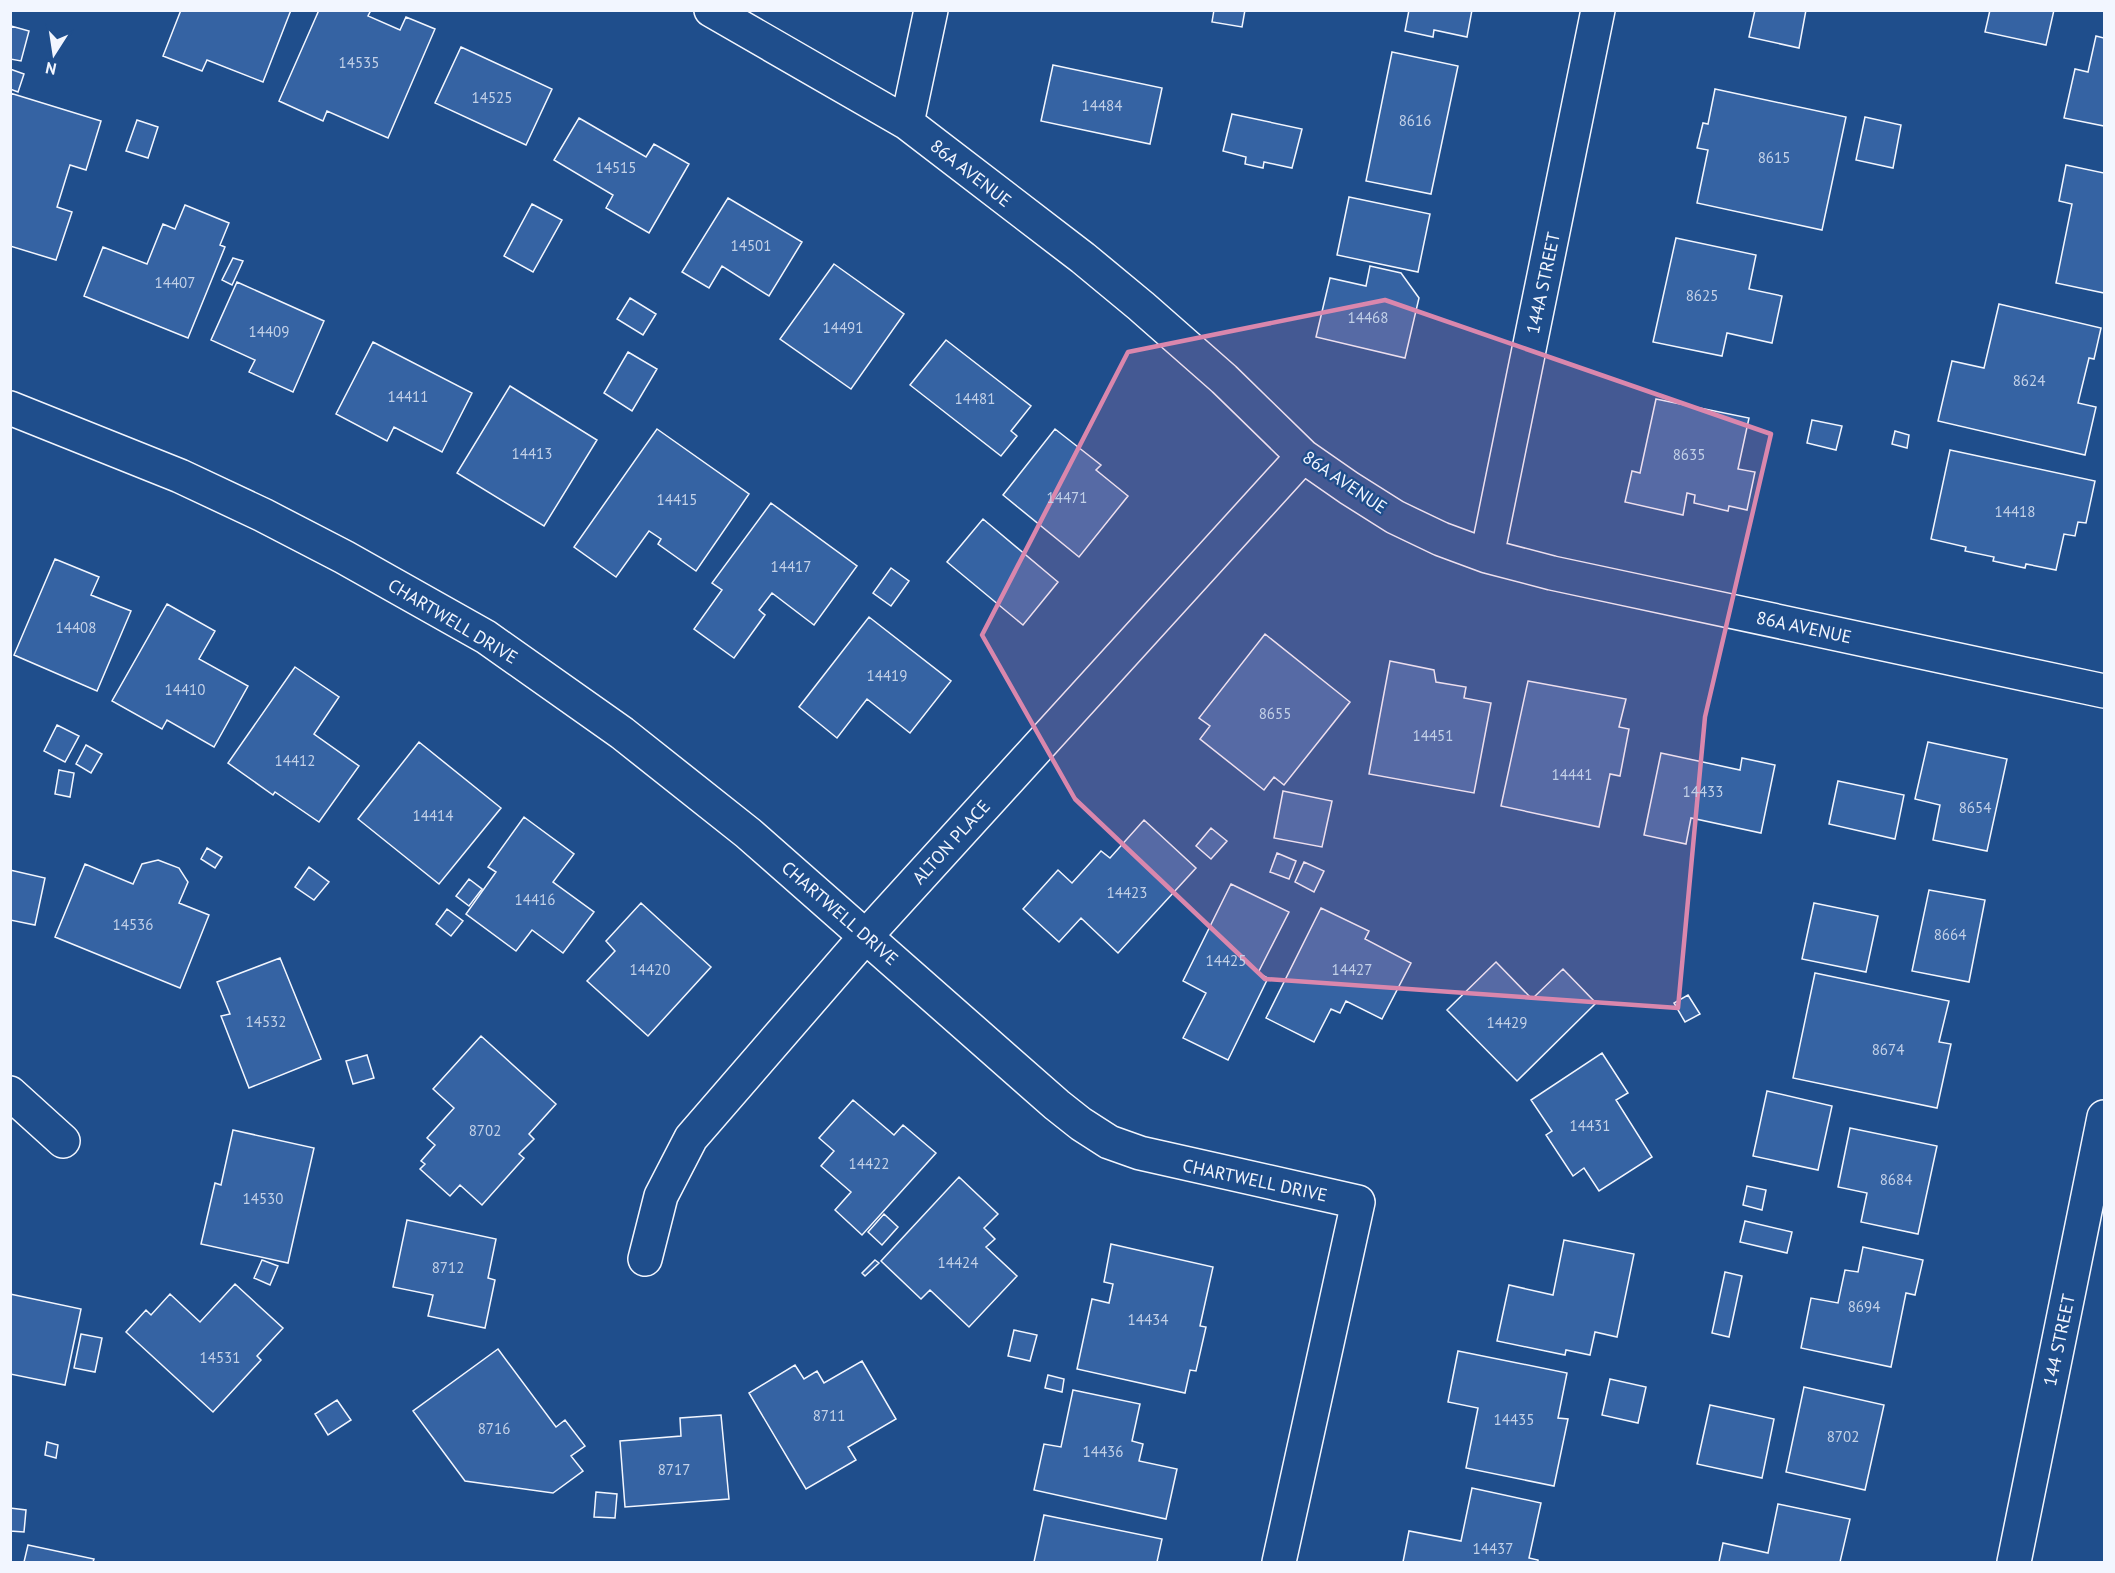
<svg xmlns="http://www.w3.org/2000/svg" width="2115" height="1573" viewBox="0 0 2115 1573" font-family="'PT Sans',sans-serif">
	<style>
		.building { fill: #3563a3; stroke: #f2f6ff; stroke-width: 1.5 }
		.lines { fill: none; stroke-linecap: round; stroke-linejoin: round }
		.street-casing { stroke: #f2f6ff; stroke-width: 36 }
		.secondary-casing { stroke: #f2f6ff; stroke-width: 36 }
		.street { stroke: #1f4e8c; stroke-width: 33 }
		.secondary { stroke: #1f4e8c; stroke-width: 33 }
		.marked { fill: #da87ad; fill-opacity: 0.2; stroke: #da87ad; stroke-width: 4.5; stroke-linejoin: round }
		.labels { text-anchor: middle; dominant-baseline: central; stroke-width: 4.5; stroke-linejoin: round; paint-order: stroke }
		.number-label { font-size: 15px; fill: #c3d1e8 }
		.street-label { font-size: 18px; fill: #f2f6ff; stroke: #1f4e8c }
	</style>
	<rect width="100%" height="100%" fill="#1f4e8c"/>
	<!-- building -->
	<path class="building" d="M181,10H291L263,82L207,60L202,71L163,56Z
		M319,10H371L368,16L400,30L406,17L435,29L388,138L327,111L323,121L279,101Z
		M1214,10H1245L1242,27L1212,22Z
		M1409,10H1472L1467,37L1434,30L1433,37L1405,31Z
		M1755,10H1806L1799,48L1749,37Z
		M1990,10H2054L2046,45L1985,32Z
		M11,26L29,31L21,61L10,59Z
		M2096,36L2104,38V126L2064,118L2075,69L2088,72Z
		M461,47L552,89L526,145L435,103Z
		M1392,52L1458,66L1431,194L1366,181Z
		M1053,65L1162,88L1150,144L1041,121Z
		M10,69L24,74L18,92L10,89Z
		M1715,89L1846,117L1822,230L1697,203L1708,150L1697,148L1703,123L1708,124Z
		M10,93L101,121L86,170L70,165L57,207L72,212L56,260L10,246Z
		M1232,114L1302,129L1292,168L1264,162L1263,168L1245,164L1246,157L1223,151Z
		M1865,117L1901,125L1893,168L1856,160Z
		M579,118L646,157L654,144L689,164L649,233L606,208L613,195L554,160Z
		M137,120L158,127L148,158L126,151Z
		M2066,165L2104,173V293L2056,283L2072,204L2059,201Z
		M1349,197L1430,214L1418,272L1337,255Z
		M728,198L802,242L769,296L722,266L709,288L682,272Z
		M532,204L562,220L533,272L504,256Z
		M185,205L229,223L220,245L225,247L188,338L84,296L103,247L147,264L163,224L175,229Z
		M1676,238L1756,255L1749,289L1782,296L1772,343L1727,333L1722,356L1653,342Z
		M233,258L243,261L232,285L222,280Z
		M834,264L904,314L851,389L780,339Z
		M1370,266L1401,273L1419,298L1405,358L1316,337L1330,278L1366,286Z
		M237,282L324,321L293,392L249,372L255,360L211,340Z
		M630,298L656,314L643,335L617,319Z
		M1999,304L2101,328L2094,359L2089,358L2078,403L2096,407L2085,455L1938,421L1952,361L1984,368Z
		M946,340L1031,406L1011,431L1017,436L1001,456L910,385Z
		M373,342L472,393L442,452L394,427L387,441L336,414Z
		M628,352L657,369L632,411L604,393Z
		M510,386L597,440L544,526L457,473Z
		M1656,399L1749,418L1738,469L1755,472L1747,510L1729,506L1728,511L1694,503L1695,495L1687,493L1683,515L1625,502L1632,471L1640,473Z
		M1812,420L1842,426L1836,450L1807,443Z
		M657,429L749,494L696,571L658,544L661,539L649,531L616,577L574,547Z
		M1055,429L1101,465L1096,470L1128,496L1079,557L1003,495Z
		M1895,431L1909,435L1907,448L1892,444Z
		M1950,450L2095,481L2086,523L2078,522L2075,536L2064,534L2056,570L2026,564L2025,568L1993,561L1994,557L1965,551L1966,547L1931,539Z
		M771,503L857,566L814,625L772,593L759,610L765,615L734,658L694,629L722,590L712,583Z
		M983,519L1058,582L1023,625L947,562Z
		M55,559L99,577L91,595L131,611L97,691L14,655Z
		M891,568L909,581L891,606L873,593Z
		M167,604L215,631L199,659L248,686L214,747L167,720L162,729L112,701Z
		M869,617L951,681L910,733L867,699L837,738L799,707Z
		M1265,634L1350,702L1284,785L1274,777L1264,790L1200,739L1210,726L1199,718Z
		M1390,661L1434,670L1436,682L1466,687L1464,698L1491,703L1474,793L1369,774Z
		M295,667L339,697L314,734L359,766L319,822L275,792L273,795L228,763Z
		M1528,681L1626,699L1619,727L1629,729L1620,776L1610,774L1599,827L1501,806Z
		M57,725L79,736L65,762L44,751Z
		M419,742L501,808L439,884L358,819Z
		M1928,742L2007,759L1987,851L1933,840L1940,805L1915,799Z
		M86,745L102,754L91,773L76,764Z
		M1661,753L1740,770L1742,758L1775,765L1761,833L1691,818L1686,844L1644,835Z
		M59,770L74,773L70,797L55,794Z
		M1838,781L1904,795L1895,839L1829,824Z
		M1283,791L1332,801L1322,847L1274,838Z
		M524,817L574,854L553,882L594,912L563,953L532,930L516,951L466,914L496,872L488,867Z
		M1144,820L1196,868L1118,953L1081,918L1059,942L1023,909L1058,870L1072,883L1101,851L1110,858Z
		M1211,828L1227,841L1211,859L1196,846Z
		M207,848L222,857L215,868L201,859Z
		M1277,853L1296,861L1289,879L1270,872Z
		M158,860L179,868L188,882L179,903L209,915L180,988L55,937L85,864L133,884L142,864Z
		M1304,862L1324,871L1314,892L1295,882Z
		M309,867L329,882L314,900L295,887Z
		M10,870L45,878L35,925L10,920Z
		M469,879L482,889L469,906L456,896Z
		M1231,884L1289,912L1258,973L1268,978L1228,1060L1183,1038L1206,993L1183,981Z
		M1929,890L1985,900L1969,982L1912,971Z
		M641,903L711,967L648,1036L587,981L615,951L606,941Z
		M1814,903L1878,916L1866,972L1802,959Z
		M1321,908L1369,931L1365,939L1411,963L1382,1019L1346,1001L1340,1013L1331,1009L1314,1042L1266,1018Z
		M447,909L463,921L451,936L436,924Z
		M280,958L321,1059L249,1088L221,1016L230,1014L217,982Z
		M1496,962L1532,999L1563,969L1596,1003L1517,1081L1447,1010Z
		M1815,973L1949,1001L1939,1042L1951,1044L1937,1108L1793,1078Z
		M1688,995L1700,1014L1685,1022L1674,1003Z
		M481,1036L556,1104L529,1134L534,1139L519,1154L524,1158L482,1205L460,1185L450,1196L420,1169L425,1164L421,1161L435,1145L427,1138L454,1108L433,1089Z
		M1602,1053L1628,1093L1616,1100L1652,1157L1599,1191L1584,1168L1573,1176L1546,1135L1552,1131L1531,1100Z
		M367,1055L374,1078L353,1084L346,1061Z
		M1767,1091L1832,1106L1818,1170L1753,1156Z
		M853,1100L894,1135L903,1125L936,1153L862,1235L835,1210L851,1192L821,1166L834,1151L819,1138Z
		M1850,1128L1937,1146L1918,1234L1861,1222L1867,1193L1838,1187Z
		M233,1130L314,1148L288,1263L201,1244L215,1183L221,1185Z
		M959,1177L998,1214L984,1228L995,1239L986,1247L1017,1276L969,1327L930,1290L921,1299L881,1261Z
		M1747,1186L1766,1190L1762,1210L1743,1205Z
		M884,1214L898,1227L882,1245L868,1232Z
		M407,1220L496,1239L488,1278L495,1280L485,1328L428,1316L433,1295L393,1287Z
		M1745,1221L1792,1232L1787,1253L1740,1242Z
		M1564,1240L1634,1254L1617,1337L1595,1332L1590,1355L1566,1350L1565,1355L1497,1341L1509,1285L1553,1295Z
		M1111,1244L1213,1267L1200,1326L1206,1327L1196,1371L1190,1370L1185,1393L1077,1369L1092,1299L1109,1303L1113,1284L1104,1282Z
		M1863,1247L1923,1260L1915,1295L1906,1293L1891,1367L1801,1348L1811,1298L1838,1303L1845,1270L1858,1272Z
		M262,1260L278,1266L270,1285L254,1278Z
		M875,1260L879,1263L865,1276L862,1273Z
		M1725,1272L1742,1276L1729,1337L1712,1333Z
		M235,1284L283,1328L257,1356L261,1360L213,1412L126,1332L146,1310L151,1315L170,1294L200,1322Z
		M10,1294L81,1309L65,1385L10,1374Z
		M1014,1330L1037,1335L1030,1361L1008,1356Z
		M81,1334L102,1338L95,1372L74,1368Z
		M498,1349L556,1427L565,1420L585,1446L571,1456L583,1471L553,1493L465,1481L413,1411Z
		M1458,1351L1567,1373L1558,1418L1568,1419L1554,1486L1466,1468L1478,1408L1448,1402Z
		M862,1361L896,1419L848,1447L856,1460L806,1489L749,1393L795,1365L804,1379L817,1371L824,1383Z
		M1048,1375L1064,1379L1062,1392L1045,1388Z
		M1610,1379L1646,1387L1638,1423L1602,1415Z
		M1804,1387L1884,1405L1865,1490L1786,1472Z
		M1073,1390L1140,1404L1132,1441L1143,1444L1139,1461L1177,1469L1166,1519L1034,1490L1044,1444L1061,1447Z
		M337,1400L351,1420L328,1435L315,1414Z
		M1710,1405L1774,1419L1762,1478L1697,1464Z
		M721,1415L729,1499L625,1507L620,1441L681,1436L680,1418Z
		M47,1442L58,1445L56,1458L45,1455Z
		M1472,1488L1541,1503L1529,1558L1538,1560V1562H1403L1409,1531L1461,1541Z
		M596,1492L617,1494L615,1518L594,1517Z
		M1778,1504L1850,1519L1840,1562H1719L1723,1543L1768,1553Z
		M10,1508L26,1510L24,1532L10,1531Z
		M1044,1515L1162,1539L1157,1562H1034Z
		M28,1545L94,1559L93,1562H24Z"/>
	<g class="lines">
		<!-- street casing -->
		<g class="street-casing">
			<path id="street" d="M711,10L907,123L1083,258L1141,306L1224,379L1303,456L1349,488L1395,517L1441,539L1487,556L1552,573L2104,691
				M907,123L931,10
				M10,408L180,476L263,515L344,557L486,637L622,733L748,833L1057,1105L1081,1124L1109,1142L1140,1153L1358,1202L1279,1562
				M1487,556L1598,10
				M10,1093L63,1141
				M645,1259L661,1196L691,1138L866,936L1303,456"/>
		</g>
		<!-- secondary casing -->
		<g class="secondary-casing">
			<path id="secondary" d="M2014,1562L2104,1117"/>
		</g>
		<!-- street -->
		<use href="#street" class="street"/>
		<!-- secondary -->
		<use href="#secondary" class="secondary"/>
	</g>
	<!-- marked area -->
	<path class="marked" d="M1385,300L1771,434L1705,717L1678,1008L1265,979L1075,799L982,635L1128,352Z"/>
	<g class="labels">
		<!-- number labels -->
		<g class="number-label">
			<text x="359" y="62">14535</text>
			<text x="492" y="97">14525</text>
			<text x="1102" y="105">14484</text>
			<text x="1415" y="120">8616</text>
			<text x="1774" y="157">8615</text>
			<text x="616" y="167">14515</text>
			<text x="751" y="245">14501</text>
			<text x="175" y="282">14407</text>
			<text x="1702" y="295">8625</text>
			<text x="1368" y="317">14468</text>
			<text x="843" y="327">14491</text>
			<text x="269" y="331">14409</text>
			<text x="2029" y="380">8624</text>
			<text x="408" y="396">14411</text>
			<text x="975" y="398">14481</text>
			<text x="532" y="453">14413</text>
			<text x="1689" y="454">8635</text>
			<text x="1067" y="497">14471</text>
			<text x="677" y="499">14415</text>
			<text x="2015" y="511">14418</text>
			<text x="791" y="566">14417</text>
			<text x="76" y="627">14408</text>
			<text x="887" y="675">14419</text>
			<text x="185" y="689">14410</text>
			<text x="1275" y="713">8655</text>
			<text x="1433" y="735">14451</text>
			<text x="295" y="760">14412</text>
			<text x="1572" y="774">14441</text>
			<text x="1703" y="791">14433</text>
			<text x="1975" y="807">8654</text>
			<text x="433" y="815">14414</text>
			<text x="1127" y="892">14423</text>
			<text x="535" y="899">14416</text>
			<text x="133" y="924">14536</text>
			<text x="1950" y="934">8664</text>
			<text x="1226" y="960">14425</text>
			<text x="650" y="969">14420</text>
			<text x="1352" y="969">14427</text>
			<text x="266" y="1021">14532</text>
			<text x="1507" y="1022">14429</text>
			<text x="1888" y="1049">8674</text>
			<text x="1590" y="1125">14431</text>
			<text x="485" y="1130">8702</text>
			<text x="869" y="1163">14422</text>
			<text x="1896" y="1179">8684</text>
			<text x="263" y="1198">14530</text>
			<text x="958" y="1262">14424</text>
			<text x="448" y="1267">8712</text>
			<text x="1864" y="1306">8694</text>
			<text x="1148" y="1319">14434</text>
			<text x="220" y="1357">14531</text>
			<text x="829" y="1415">8711</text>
			<text x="1514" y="1419">14435</text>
			<text x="494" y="1428">8716</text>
			<text x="1843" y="1436">8702</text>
			<text x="1103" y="1451">14436</text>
			<text x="674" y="1469">8717</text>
			<text x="1493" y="1548">14437</text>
		</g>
		<!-- street labels -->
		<g class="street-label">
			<text transform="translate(971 173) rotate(38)">86A AVENUE</text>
			<text transform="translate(1543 283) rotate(-78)">144A STREET</text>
			<text transform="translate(1345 482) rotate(34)">86A AVENUE</text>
			<text transform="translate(453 621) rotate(31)">CHARTWELL DRIVE</text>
			<text transform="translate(1804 627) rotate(12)">86A AVENUE</text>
			<text transform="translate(951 842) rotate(-48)">ALTON PLACE</text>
			<text transform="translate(840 913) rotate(41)">CHARTWELL DRIVE</text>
			<text transform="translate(1255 1180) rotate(12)">CHARTWELL DRIVE</text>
			<text transform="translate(2059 1340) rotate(-78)">144 STREET</text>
		</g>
	</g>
	<!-- border -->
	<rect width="2115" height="1573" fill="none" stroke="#f2f6ff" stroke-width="24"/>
	<!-- north arrow -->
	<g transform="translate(54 54) rotate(192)" stroke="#1f4e8c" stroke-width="4.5" paint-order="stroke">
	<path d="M0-4.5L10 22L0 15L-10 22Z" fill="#f2f6ff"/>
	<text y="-9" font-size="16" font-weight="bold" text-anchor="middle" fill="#f2f6ff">N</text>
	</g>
</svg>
